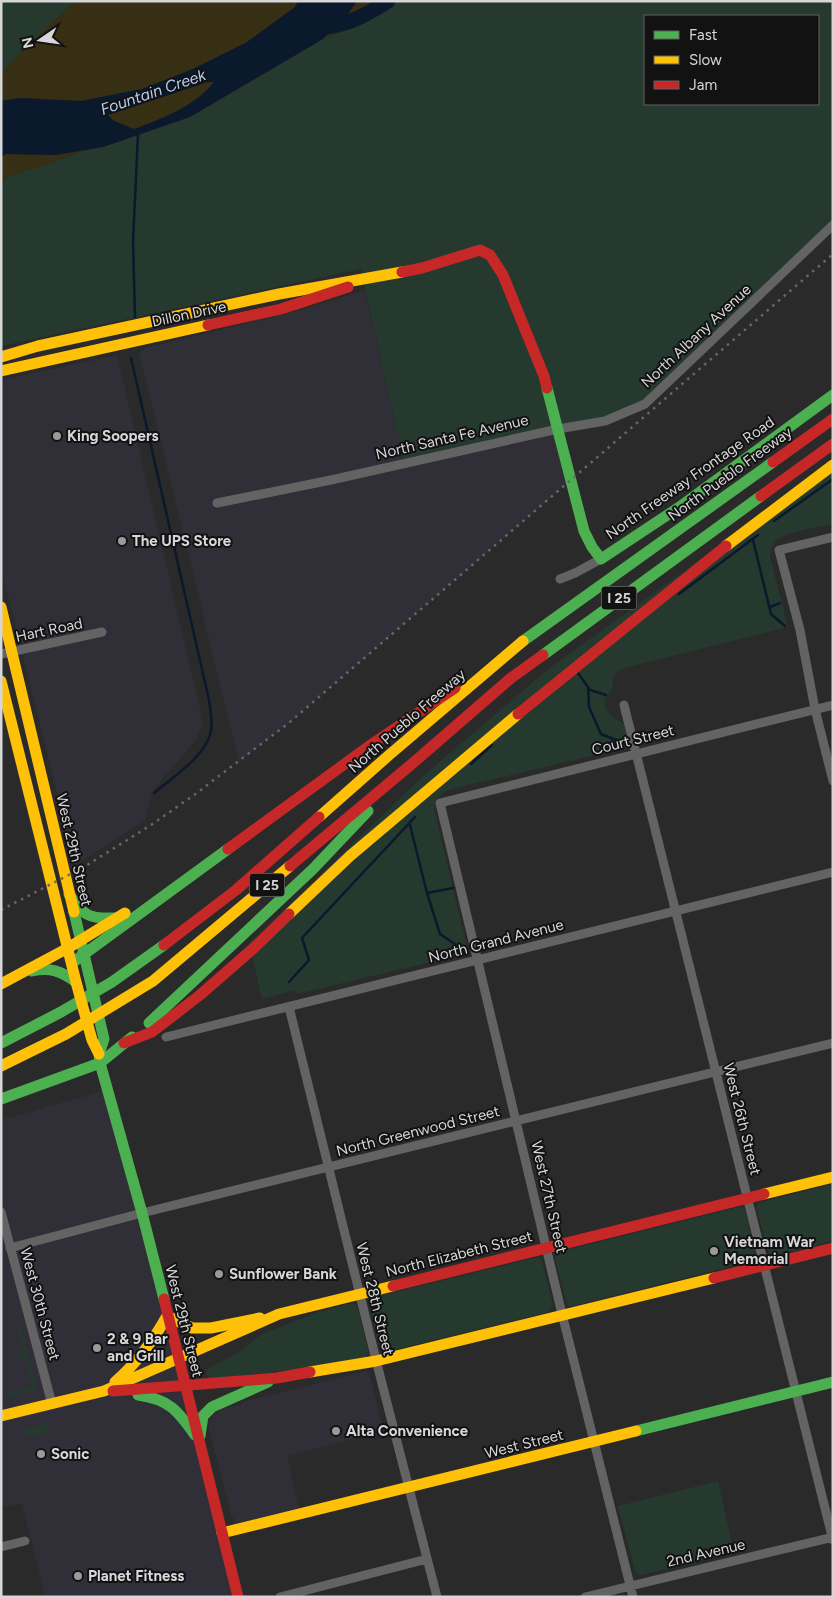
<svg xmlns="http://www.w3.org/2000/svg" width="834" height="1598" viewBox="0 0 834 1598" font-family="Figtree,sans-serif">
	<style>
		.built { fill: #302f37 }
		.green { fill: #25392e; fill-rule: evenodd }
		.sand { fill: #372f14 }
		.water { fill: #0a192c; fill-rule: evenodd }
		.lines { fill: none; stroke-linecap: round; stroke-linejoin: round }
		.stream { stroke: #0a192c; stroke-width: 2.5 }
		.river { stroke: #0a192c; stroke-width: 15 }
		.street { stroke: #636364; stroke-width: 9 }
		.fast { stroke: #4caf50; stroke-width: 11 }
		.slow { stroke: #ffc107; stroke-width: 11 }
		.jam { stroke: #c62828; stroke-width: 11 }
		.rail { stroke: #676767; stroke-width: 2.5; stroke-dasharray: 2.5 5; stroke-linecap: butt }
		.poi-dot { fill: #9a9a9b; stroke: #121213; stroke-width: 2 }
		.labels { text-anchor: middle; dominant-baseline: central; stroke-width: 4; stroke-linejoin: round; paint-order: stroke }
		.shield { fill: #121213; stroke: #9c9b9d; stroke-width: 1 }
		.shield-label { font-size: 14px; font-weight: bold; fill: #d7d6d8 }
		.street-label { font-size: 15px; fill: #d7d6d8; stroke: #121213 }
		.poi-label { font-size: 15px; font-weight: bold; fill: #d7d6d8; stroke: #121213; text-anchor: start }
		.water-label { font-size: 16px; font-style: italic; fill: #b3cff6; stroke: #121213 }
	</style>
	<rect width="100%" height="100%" fill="#2a2a2b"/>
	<!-- built -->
	<path class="built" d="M365,290L404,464L558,429L570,481L290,722L239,762L139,352L145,348L298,311Z
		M117,355L203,722L196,740L153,790L145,821L75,865L1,567V380Z
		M107,1090L238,1597H45L22,1503L1,1507V1120Z
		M366,1371L369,1373L384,1431L287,1456L299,1508L235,1524L233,1517H232L209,1431V1422L214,1414L224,1408L242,1404L243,1402Z"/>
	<!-- green -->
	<path class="green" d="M1,1H76L48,26L1,73Z
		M394,1H833V225L645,404L605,421L404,464L361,269L1,346V185L8,176L49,164L82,151L103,147L190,117L323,39L366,22ZM645,16H818V104H645Z
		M833,463V524C819,527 789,531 778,539C772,543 771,550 770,557L788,627L621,669C618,672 614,676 613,679C612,683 613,687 612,691C610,693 608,695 607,697C599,712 616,718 625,725L628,747L452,789C441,792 436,798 434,809L467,947L465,954L297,994L295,990L262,999L249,943L423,776L547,670Z
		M833,1184V1241L774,1256L769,1254L756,1207L758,1203Z
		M740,1207L743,1208L745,1211L756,1253V1257L752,1261L573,1306H569L567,1304L555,1259L556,1254L558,1252Z
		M538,1257L542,1261L553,1305L548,1312L385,1352L380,1349L369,1303L372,1298Z
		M352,1303L357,1306L368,1350L367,1356L365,1357L325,1366L208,1379L206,1370L237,1353L262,1334L318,1312Z
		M18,1324L21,1327L36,1382V1390L7,1397L9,1393L25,1389V1387L32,1385L26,1359L19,1360L17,1358L24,1354L18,1329L10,1328L11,1326Z
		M47,1423L49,1433L26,1437L24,1429Z
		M718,1481L734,1552L641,1575L636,1574L618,1506Z"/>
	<!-- sand -->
	<path class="sand" d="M76,1H298L295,7L247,42L193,69L142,89L81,101L20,98L1,101V73L48,26Z
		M357,1H394L366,22L323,39L347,15Z
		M208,82H215C196,106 162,119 134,129L114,121L107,115Z
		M82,151L49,164L8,176L1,185V154L55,155Z"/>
	<!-- water -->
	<path class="water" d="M298,1H357L347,15L323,39L190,117L103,147L55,155L1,154V101L20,98L81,101L142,89L193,69L247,42L295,7ZM208,82H214C197,105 160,120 134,129L114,121L108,115Z"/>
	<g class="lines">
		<!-- stream -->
		<path class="stream" d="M1,156L4,154
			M135,317L133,241L138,135
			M131,358L209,700C210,709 213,721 211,731C207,755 172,778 154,793
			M774,521L833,479
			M753,540L771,614L785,626
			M679,594L758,535
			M770,607L780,603
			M578,673L590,690L606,695
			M588,687L589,707L601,734L626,744
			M471,764L492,745
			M410,825L427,893L440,934L465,951
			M427,893L453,888
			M289,982L309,960L302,938L415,817"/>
		<!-- river -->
		<path class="river" d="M316,28C346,26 363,17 388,1"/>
		<!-- street -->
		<path class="street" d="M217,503L331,480L558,429L605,421L645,404L833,225
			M833,537L779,550L800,630L815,709L833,781
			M560,579L575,573L601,559
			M1,654L102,632
			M624,705L833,1540
			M289,1007L377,1364L437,1597
			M166,1037L833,872
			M1,1212L52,1404
			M10,1248L142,1213L833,1043
			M1,1547L25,1541
			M280,1597L427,1559
			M585,1597L833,1537
			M633,1597L562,1314L440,803L833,705"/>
		<!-- fast -->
		<path class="fast" d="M547,388L584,531L592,547L601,559L681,506L833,395
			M523,641L773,462
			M543,655L761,496
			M69,894C82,915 89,919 114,918
			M74,912L104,1039L99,1054L100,1063L142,1213L164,1299
			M72,963L228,849
			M32,971C50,967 61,971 76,982
			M149,1023L313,869L368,811
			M1,1043L61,1012L112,982L164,945
			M1,1099L100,1063L132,1037
			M138,1395C169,1399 178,1411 195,1435
			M636,1431L833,1382
			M200,1436L203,1416L212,1407L268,1382"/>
		<!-- slow -->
		<path class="slow" d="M1,357L38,346L279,294L402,272
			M1,371L208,325
			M726,546L833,465
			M1,607L74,912
			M1,681L76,982L92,1040L99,1054
			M319,817L388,756L523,641
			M289,914L350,856L518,714
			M68,948L125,913
			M1,984L68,948
			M1,1066L66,1034L153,981L290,866
			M764,1194L833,1177
			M310,1372L376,1361L714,1278
			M115,1382C137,1363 153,1341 167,1316L192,1328H211L260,1318
			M1,1416L104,1391L279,1314L393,1286
			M222,1533L636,1431"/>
		<!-- jam -->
		<path class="jam" d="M402,272L422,268L480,250L490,255L503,275L544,376L547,388
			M208,325L281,309L348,287
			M773,462L833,419
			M761,496L833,444
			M518,714L726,546
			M228,849L372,744L455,688
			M290,866L413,763L511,678L543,655
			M164,945L236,890L319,817
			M124,1043L152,1032L200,995L255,947L289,914
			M714,1278L833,1248
			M393,1286L764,1194
			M164,1299L238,1597
			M113,1391L277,1378L310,1372"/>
		<!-- rail -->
		<path class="rail" d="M1,910L84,867L151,825L194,795L290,722L833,254"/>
	</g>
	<!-- markers -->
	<g class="poi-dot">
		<circle cx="57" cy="436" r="5"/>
		<circle cx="122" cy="541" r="5"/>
		<circle cx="714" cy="1251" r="5"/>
		<circle cx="219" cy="1274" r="5"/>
		<circle cx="97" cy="1348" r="5"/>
		<circle cx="336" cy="1431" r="5"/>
		<circle cx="41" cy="1454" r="5"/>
		<circle cx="78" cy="1576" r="5"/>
	</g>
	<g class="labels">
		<!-- shield labels -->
		<g class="shield">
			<rect x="601.5" y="586.5" width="35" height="23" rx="4"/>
			<rect x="249.5" y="873.5" width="35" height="23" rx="4"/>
		</g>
		<g class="shield-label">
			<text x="619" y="598">I 25</text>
			<text x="267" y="885">I 25</text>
		</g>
		<!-- street labels -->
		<g class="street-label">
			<text transform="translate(189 314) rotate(-12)">Dillon Drive</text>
			<text transform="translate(696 336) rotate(-43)">North Albany Avenue</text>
			<text transform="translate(452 437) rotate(-13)">North Santa Fe Avenue</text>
			<text transform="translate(730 474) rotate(-36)">North Pueblo Freeway</text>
			<text transform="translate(690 478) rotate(-35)">North Freeway Frontage Road</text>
			<text transform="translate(49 630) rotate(-12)">Hart Road</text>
			<text transform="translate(407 721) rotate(-41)">North Pueblo Freeway</text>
			<text transform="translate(633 740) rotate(-14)">Court Street</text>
			<text transform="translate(74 850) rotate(77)">West 29th Street</text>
			<text transform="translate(496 941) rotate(-14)">North Grand Avenue</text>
			<text transform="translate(742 1119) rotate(76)">West 26th Street</text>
			<text transform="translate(418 1131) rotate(-14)">North Greenwood Street</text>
			<text transform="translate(549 1197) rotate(77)">West 27th Street</text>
			<text transform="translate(459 1254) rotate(-14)">North Elizabeth Street</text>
			<text transform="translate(375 1299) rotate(76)">West 28th Street</text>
			<text transform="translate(40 1304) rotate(75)">West 30th Street</text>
			<text transform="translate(184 1321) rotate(76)">West 29th Street</text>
			<text transform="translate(524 1444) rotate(-14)">West Street</text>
			<text transform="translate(706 1553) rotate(-13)">2nd Avenue</text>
		</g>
		<!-- poi labels -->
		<g class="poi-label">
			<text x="67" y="436">King Soopers</text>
			<text x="132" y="541">The UPS Store</text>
			<text x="724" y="1242">Vietnam War<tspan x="724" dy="17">Memorial</tspan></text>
			<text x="229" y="1274">Sunflower Bank</text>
			<text x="107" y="1339">2 &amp; 9 Bar<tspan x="107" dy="17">and Grill</tspan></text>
			<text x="346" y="1431">Alta Convenience</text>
			<text x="51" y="1454">Sonic</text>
			<text x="88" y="1576">Planet Fitness</text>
		</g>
		<!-- water labels -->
		<g class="water-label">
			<text transform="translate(153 92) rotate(-19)">Fountain Creek</text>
		</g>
	</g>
	<!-- border -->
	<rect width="834" height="1598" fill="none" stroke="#d7d6d8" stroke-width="5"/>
	<!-- legend -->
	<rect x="644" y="15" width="175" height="90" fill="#121213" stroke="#616062"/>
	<rect x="654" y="31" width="25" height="8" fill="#4caf50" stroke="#616062"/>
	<text x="689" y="40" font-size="15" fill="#d7d6d8">Fast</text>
	<rect x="654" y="56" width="25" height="8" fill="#ffc107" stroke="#616062"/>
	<text x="689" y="65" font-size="15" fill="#d7d6d8">Slow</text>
	<rect x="654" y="81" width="25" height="8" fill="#c62828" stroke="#616062"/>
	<text x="689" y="90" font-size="15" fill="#d7d6d8">Jam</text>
	<!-- north arrow -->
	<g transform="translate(40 40) rotate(257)" stroke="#121213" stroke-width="4" paint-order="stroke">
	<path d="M0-4L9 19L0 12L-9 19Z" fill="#d7d6d8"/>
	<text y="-8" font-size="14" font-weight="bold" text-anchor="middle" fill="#d7d6d8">N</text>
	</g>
</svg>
